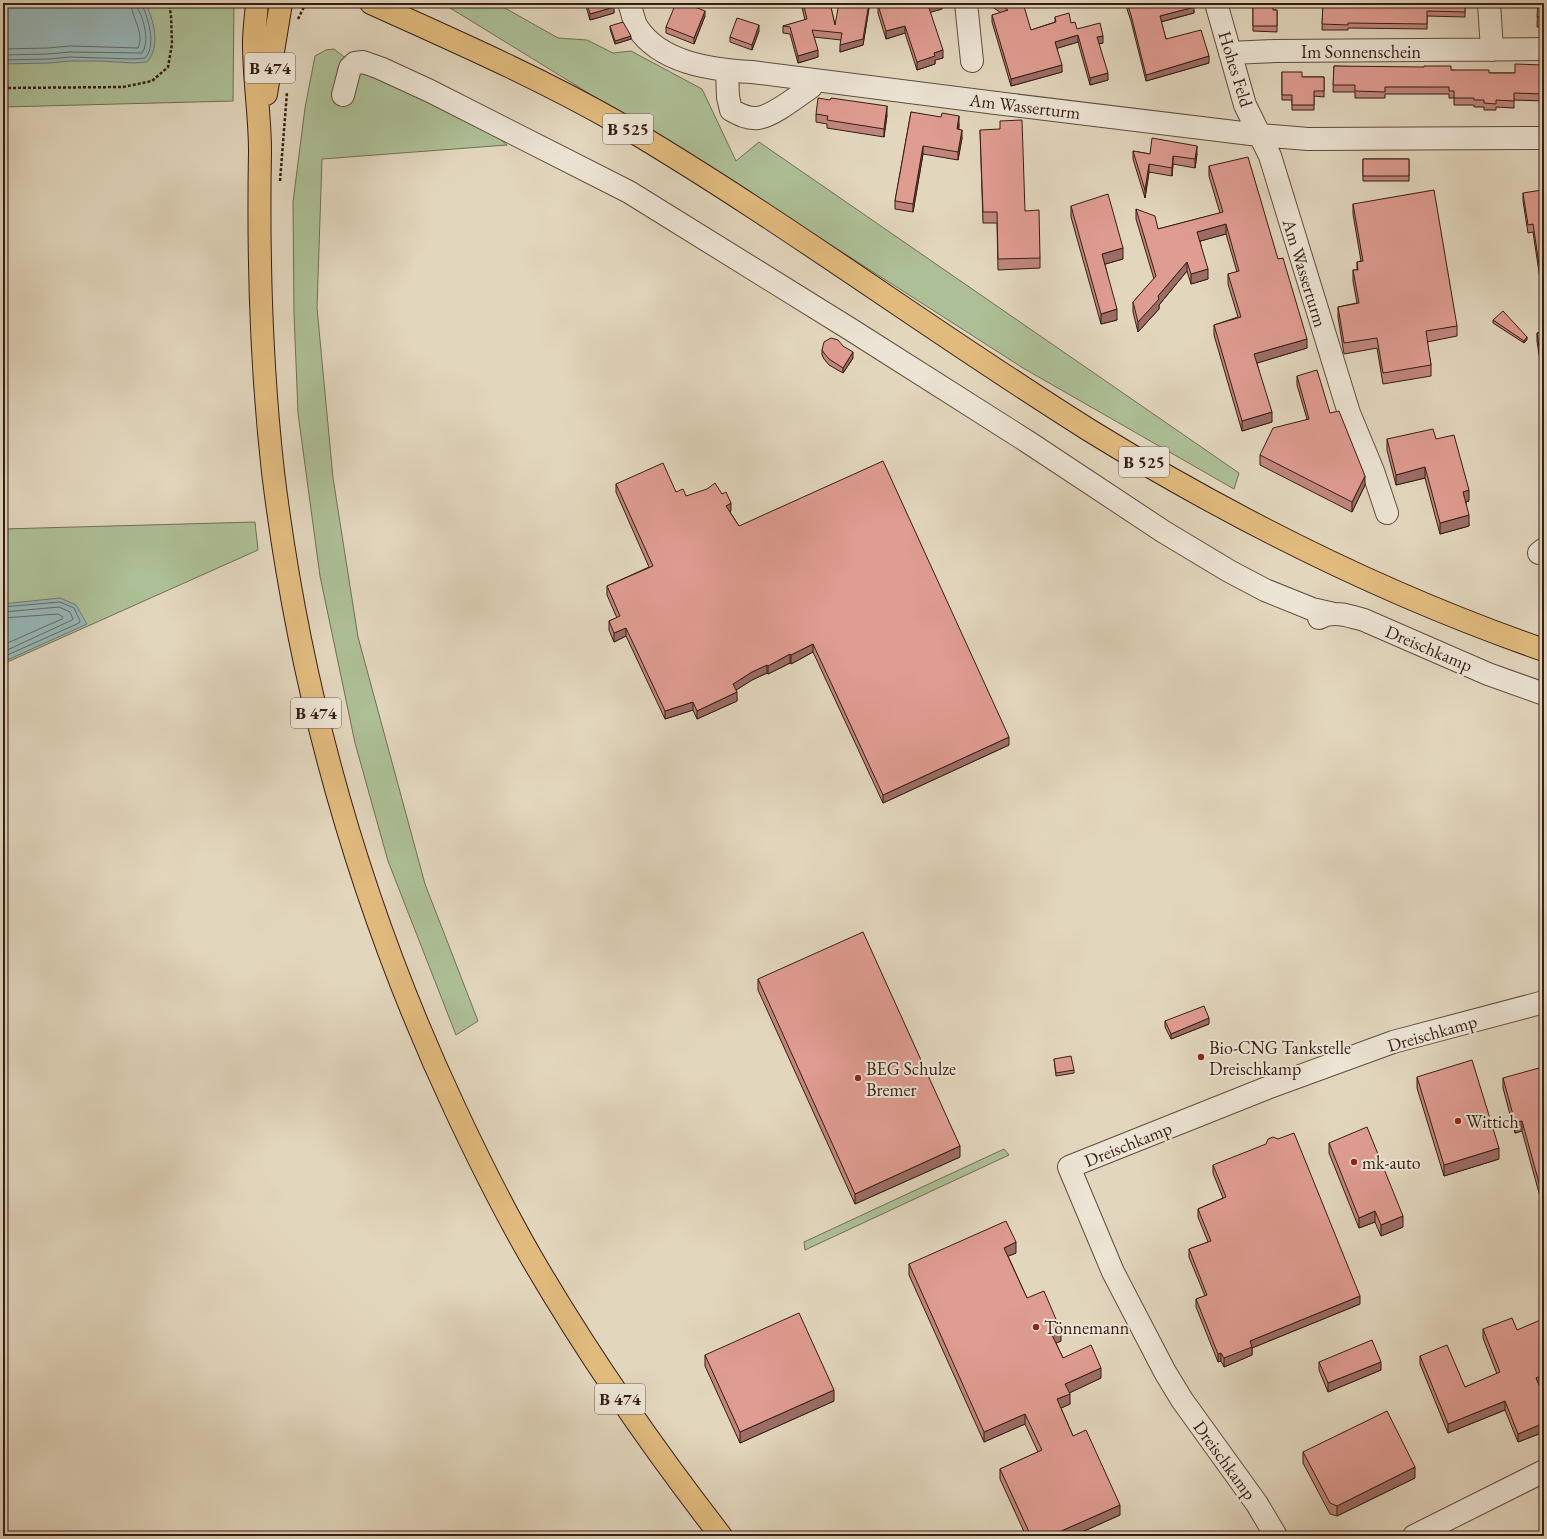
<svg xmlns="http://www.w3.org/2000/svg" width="1547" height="1539" viewBox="0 0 1547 1539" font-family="'EB Garamond',serif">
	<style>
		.green { fill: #adbf96; stroke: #726e55 }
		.water { fill: #97b7b9; stroke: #707977 }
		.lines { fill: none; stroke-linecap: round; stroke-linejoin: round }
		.shore { stroke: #666a66; stroke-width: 1 }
		.minor-casing { stroke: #614b3e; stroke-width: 24 }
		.major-casing { stroke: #361d14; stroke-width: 24 }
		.path { stroke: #361d14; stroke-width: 2.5; stroke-dasharray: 3 2; stroke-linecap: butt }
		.minor { stroke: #ece4d4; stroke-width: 22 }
		.major { stroke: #e1bb7e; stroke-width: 22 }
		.wall { fill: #c0867d; stroke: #361d14 }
		.shaded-wall { fill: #9c6d66; stroke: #361d14 }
		.building { fill: #df9c91; stroke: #361d14 }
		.poi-dot { fill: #8f2418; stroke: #ece4d4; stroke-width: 1.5 }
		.labels { text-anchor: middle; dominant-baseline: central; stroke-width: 4; stroke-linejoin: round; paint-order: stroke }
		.shield { fill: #ece4d4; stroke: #6d594e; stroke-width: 1 }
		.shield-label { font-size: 17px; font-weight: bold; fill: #361d14 }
		.street-label { font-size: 18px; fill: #361d14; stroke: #ece4d4 }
		.poi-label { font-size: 18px; fill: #361d14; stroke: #ece4d4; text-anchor: start }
	</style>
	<rect width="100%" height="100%" fill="#e2d6bd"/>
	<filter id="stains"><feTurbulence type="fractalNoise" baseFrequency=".005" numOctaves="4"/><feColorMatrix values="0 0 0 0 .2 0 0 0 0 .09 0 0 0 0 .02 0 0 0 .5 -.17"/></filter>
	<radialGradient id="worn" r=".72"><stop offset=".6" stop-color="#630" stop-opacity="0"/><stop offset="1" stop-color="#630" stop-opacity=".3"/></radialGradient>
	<!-- green -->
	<path class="green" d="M3,3H234L233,101L3,107Z
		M442,3H496L558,38L587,40L613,53L631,51L702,89L736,161L759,142L1239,473L1234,489L1023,368L725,177Z
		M334,49L348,60L354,69L482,124L507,145L322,159L317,308L333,478L358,637L425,884L478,1021L456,1035L388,861L355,743L320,576L298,413L294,313L293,202L305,108L315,56L326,50Z
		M255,522L258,550L3,664V529Z
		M1004,1149L1009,1155L805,1250L804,1242Z"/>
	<!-- water -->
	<path class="water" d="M3,3H145C154,19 161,47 147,62L134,63L101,61H70L49,63L3,64Z
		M60,598L76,605L87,624L3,662V604Z"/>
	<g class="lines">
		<!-- shore -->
		<path class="shore" d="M3,49L48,48L70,46L138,48C145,32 131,17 131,3
			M3,55L48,54L70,52L142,53C149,43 145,26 141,15C139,11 137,8 137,3
			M3,60L49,59L70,57L134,59L145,58C155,48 150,27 146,15C145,11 142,7 142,3
			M3,607L60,602L74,608L80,621L79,623L3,657
			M3,612L59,607L70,612L73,619L72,620L3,652
			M3,618L58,614L63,617L62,619L3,645"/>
		<!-- minor casing -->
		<g class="minor-casing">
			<path id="minor" d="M629,3C632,10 633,20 637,27C660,63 712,70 752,72L1004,104L1259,135L1308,139L1544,138
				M966,3L972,61
				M1216,3L1245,105L1270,156L1349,413L1373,471L1387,513
				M1489,3L1492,50
				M1230,53L1275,51L1544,49
				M727,71L728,97L731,110C740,115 748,119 758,118C773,116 798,96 811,87L812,80
				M343,95L350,68L355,63L363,62L380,68L430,91L629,192L850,329L1028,442L1164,532L1229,571L1265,590L1312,609L1334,614
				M1539,553L1544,549
				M1319,618C1333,610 1350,616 1364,620L1488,674L1544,694
				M1276,1536L1257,1504L1182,1400L1165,1372L1113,1272L1069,1167L1267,1088L1393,1042L1544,1002
				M1414,1536L1544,1471"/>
		</g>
		<!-- major casing -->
		<g class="major-casing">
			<path id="major" d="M257,3C256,17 254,30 254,44C254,80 260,115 260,151C258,258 261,365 273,472C300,693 361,909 456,1111C479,1160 504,1210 531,1257C588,1355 652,1447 721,1536
				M371,3C455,41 540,78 620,124C781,219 931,331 1089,430C1232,518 1385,595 1544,650
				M266,94L281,3"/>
		</g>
		<!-- path -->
		<path class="path" d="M298,19L306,3
			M3,88L123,87L152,81L168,67L172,44L171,16L169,3
			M280,181L287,92"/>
		<!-- minor -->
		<use href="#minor" class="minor"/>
		<!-- major -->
		<use href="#major" class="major"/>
	</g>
	<!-- wall -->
	<path class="wall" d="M585,3H613L614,13L590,20Z
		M801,3H830L835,25L869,8L863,45L840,52L841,40L814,37L818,57L798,63L790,34L783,33V26L805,20Z
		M942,3V9L930,12L943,58L935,60V64L917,70L905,33L886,39L878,13V5Z
		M987,3H1005L1031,30L1055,22V17L1071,23L1077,29L1103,43L1099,44L1108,80L1090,85L1078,42L1057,48L1062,72L1011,86L992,22V15L1001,13Z
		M1125,3H1193L1194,13L1161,22L1166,39L1209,63L1146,81L1131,21Z
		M1253,3L1273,10H1277V32L1253,31Z
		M1323,3H1465V17L1427,16V29L1348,28V30H1322Z
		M1538,3H1544V28L1537,27Z
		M705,16L694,44L666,33V27Z
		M610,26L631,39L615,44L610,29Z
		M759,31L752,50L730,42V37Z
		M1544,65V101L1514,100V108L1496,107V110H1484V107H1474V105H1454V98H1449V94H1385V98H1355V92H1333L1334,66L1451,70L1489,73H1515Z
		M1282,72L1302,77H1324V97L1314,96V110H1292V100H1282Z
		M911,112L959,124V130L962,138L958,160L923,154L913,212L895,209V201Z
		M816,114L887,115L884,137L827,128V124L816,122Z
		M980,130L1025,211L1040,258V268L998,270L997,223H983Z
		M1133,151L1150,154H1197L1195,168L1173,164L1172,176L1149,172L1145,198L1133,159Z
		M1363,159H1409V181H1363Z
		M1209,166L1278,259L1307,348L1257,363L1272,422L1242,431L1214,335V325L1238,317L1228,284V274L1237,272L1226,234L1200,241L1208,279L1191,284L1187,271L1159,305V309L1138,332L1133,312V302L1154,279L1136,219V209L1158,229L1220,213L1209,176Z
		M1523,193L1544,202V292H1542L1533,232L1528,233L1523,201Z
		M1353,204L1457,326V336L1427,342L1431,365V376L1383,384L1377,348L1344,354L1338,317V307L1357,303L1353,281V270H1357V262L1361,261L1353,214Z
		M1071,206L1123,259L1105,264L1117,320L1101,324L1071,217Z
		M1493,320L1527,340L1524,343L1493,323Z
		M1544,332V388L1537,341V333Z
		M843,346L853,358L843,373L829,365L824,359L822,355V350Z
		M1297,376L1330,413L1365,485L1352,512L1260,465V455L1307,419L1297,385Z
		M1387,439L1469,501L1466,502L1469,526L1440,534L1425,478L1396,485L1387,450Z
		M616,484L676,492L686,496L731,511L730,512L739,526L1009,745L883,803L813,652L791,664L790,663L768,674L767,673L752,680L736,690L737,701L697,719L693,710L665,719L626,636L614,642L609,630V621L617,618L607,595V586L649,567L616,492Z
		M758,979L960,1157L855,1204L758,990Z
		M1165,1021L1209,1024L1171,1039L1165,1027Z
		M1054,1059L1074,1070V1073L1056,1076Z
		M1417,1077L1499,1159L1444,1176L1417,1088Z
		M1503,1078L1544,1088V1211L1522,1131L1515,1133L1503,1088Z
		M1329,1143L1403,1227L1381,1236L1375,1222L1359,1228L1329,1153Z
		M1213,1165L1360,1304L1252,1348V1355L1224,1367L1221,1361L1218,1362L1196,1307V1299L1205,1296L1189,1257V1249L1208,1242L1198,1217V1209L1223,1198L1213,1173Z
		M1016,1253L1008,1256L1027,1298L1061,1341L1056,1343L1063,1358L1101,1378L1069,1393L1070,1404L1061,1408L1073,1436L1120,1515L1073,1536H1026L1000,1479V1469L1038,1452L1025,1424L984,1442L909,1275V1264Z
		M1483,1329L1539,1386L1544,1397V1432L1518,1442L1505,1410L1448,1433L1420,1364V1356L1465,1387L1497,1374L1483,1338Z
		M705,1355L834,1401L740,1443L705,1366Z
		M1319,1362L1381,1370L1328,1392L1319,1370Z
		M1303,1452L1415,1478L1337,1516L1330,1514L1303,1463Z"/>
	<!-- shaded-wall -->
	<path class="shaded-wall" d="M869,3V8L863,45L840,52V45Z
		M936,3H942V9L928,13V5Z
		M614,7V13L590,20V14Z
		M1194,7V13L1160,22V16Z
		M705,11V16L694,44V38Z
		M759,25V31L752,50V45Z
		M905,26V33L886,39V31Z
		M1078,35V42L1055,49V42Z
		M631,36V39L615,44V41Z
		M1103,36V43L1097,44V37Z
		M818,50V57L798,63V56Z
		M943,50V58L935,60V64L917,70V62L934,53Z
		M1209,56V63L1146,81V75Z
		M1062,65V72L1011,86V79Z
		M1108,73V80L1090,85V78Z
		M887,106V115L884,137V129Z
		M959,116V124L957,137V129Z
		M962,130V138L958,160V152Z
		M923,146V154L913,212V204Z
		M1197,146V154L1195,168V159Z
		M1173,156V164L1172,176V168Z
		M1149,164V172L1145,198V190Z
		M1226,224V234L1197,242V232Z
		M1123,248V259L1102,265V254Z
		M1187,262V271L1159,305V309L1138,332V322L1158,296Z
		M1208,269V279L1191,284V274Z
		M1117,309V320L1101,324V314Z
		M1527,337V340L1524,343V341Z
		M1307,339V348L1254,364V354Z
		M853,352V358L843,373V368Z
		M1272,412V422L1242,431V421Z
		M1425,467V478L1396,485V475Z
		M1365,476V485L1352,512V502Z
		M1469,490V501L1463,502V492Z
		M731,503V511L726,514V506Z
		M1469,515V526L1440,534V523Z
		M626,628V636L614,642V633Z
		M813,644V652L791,664V655Z
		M790,654V663L768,674V666Z
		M767,665V673L752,680L733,692V684L752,672Z
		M737,692V701L697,719V711Z
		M693,702V710L665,719V711Z
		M1009,737V745L883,803V795Z
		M1209,1018V1024L1171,1039V1034Z
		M1522,1121V1131L1515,1133V1122Z
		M960,1146V1157L855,1204V1194Z
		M1499,1148V1159L1444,1176V1165Z
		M1375,1211V1222L1359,1228V1218Z
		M1403,1216V1227L1381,1236V1225Z
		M1016,1242V1253L1004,1258V1248Z
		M1360,1296V1304L1252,1348V1355L1224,1367V1358L1250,1341Z
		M1061,1331V1341L1052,1345V1335Z
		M1221,1353V1361L1218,1362V1354Z
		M1381,1362V1370L1328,1392V1383Z
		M1101,1368V1378L1065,1395V1384Z
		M1544,1375V1384L1536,1387V1378Z
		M834,1390V1401L740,1443V1432Z
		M1070,1394V1404L1057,1410V1399Z
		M1505,1401V1410L1448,1433V1424Z
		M1025,1414V1424L984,1442V1432Z
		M1544,1423V1432L1518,1442V1434Z
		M1415,1467V1478L1337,1516V1506Z
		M1120,1505V1515L1073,1536H1050Z"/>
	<!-- building -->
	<path class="building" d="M587,3H613L614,7L590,14Z
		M676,3H685L705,11L694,38L666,27Z
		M803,3H830L835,25L839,3H869L863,39L840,45L842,33L812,30L818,50L798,56L790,27L783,26L807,19Z
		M886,3H936L928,5L943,50L934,53L935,56L917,62L905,26L886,31L878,5Z
		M998,3H1005V4L1023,3L1031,30L1056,22L1055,17L1069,13L1071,23L1075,22L1077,29L1100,23L1103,36L1097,37L1108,73L1090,78L1078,35L1055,42L1062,65L1011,79L992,15L1008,10Z
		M1127,3H1193L1194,7L1160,16L1166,39L1201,30L1209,56L1146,75L1131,15Z
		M1253,3H1273V10H1277V26H1253Z
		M1323,3H1465V12L1427,11V24L1348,23V25L1322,24Z
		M1538,3H1544V17H1537Z
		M737,18L759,25L752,45L730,37Z
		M623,22L631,36L615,41L610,26Z
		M1515,64L1544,65V94L1514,93V101L1496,100V104L1484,103V100H1474V98H1454V91H1449V87H1385V92L1355,91V85H1333L1334,66L1424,67V66H1451V70H1489V73H1515Z
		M1282,72H1302V77H1324V91H1314V105H1292V95H1282Z
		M818,98L830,100L831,98L887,106L884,129L827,120L828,116L816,114Z
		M911,112L941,117L942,113L959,116L957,129L962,130L958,152L923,146L913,204L895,201Z
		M1022,120L1025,211L1039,210L1040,258L998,259L997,212H983L980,130L1000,129V121Z
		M1152,138L1197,146L1195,159L1173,156L1172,168L1149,164L1145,190L1133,151L1150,154Z
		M1248,157L1278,259L1283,258L1307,339L1254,354L1272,412L1242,421L1214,325L1241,317L1228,274L1239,271L1226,224L1197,232L1208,269L1191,274L1187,262L1158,296L1159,299L1138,322L1133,302L1156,276L1136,209L1155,216L1158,229L1223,212L1209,166Z
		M1363,159H1409V176H1363Z
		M1434,190L1457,326L1426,331L1431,365L1383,373L1377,338L1344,343L1338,307L1359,303L1353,270H1358L1357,262L1363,261L1353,204Z
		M1542,190L1544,202V284H1542L1533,224L1528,225L1523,193Z
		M1108,194L1123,248L1102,254L1117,309L1101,314L1071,206Z
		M1503,311L1527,337L1524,341L1493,320Z
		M1544,332V380L1537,333Z
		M831,338L838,340L843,346L853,352L843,368L829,359L824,353L822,350L824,342Z
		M1317,370L1330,413L1339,411L1365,476L1352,502L1260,455L1273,428L1309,419L1297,376Z
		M1433,429L1436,439L1454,435L1469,490L1463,492L1469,515L1440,523L1425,467L1396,475L1387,439Z
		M883,461L1009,737L883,795L813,644L791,655L790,654L768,666L767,665L752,672L733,684L737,692L697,711L693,702L665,711L626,628L614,633L609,621L620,616L607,586L653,566L616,484L663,463L676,492L683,489L686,496L707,489L715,483L722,494L726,492L731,503L726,506L739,526Z
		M863,932L960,1146L855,1194L758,979Z
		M1204,1006L1209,1018L1171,1034L1165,1021Z
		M1071,1056L1074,1070L1056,1073L1054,1059Z
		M1472,1060L1499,1148L1444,1165L1417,1077Z
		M1539,1068L1544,1088V1201L1522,1121L1515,1122L1503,1078Z
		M1367,1127L1403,1216L1381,1225L1375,1211L1359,1218L1329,1143Z
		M1294,1133L1360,1296L1250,1341L1252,1347L1224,1358L1221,1353L1218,1354L1196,1299L1207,1295L1189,1249L1211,1241L1198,1209L1226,1197L1213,1165L1266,1144L1268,1139L1273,1137L1278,1139Z
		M1006,1221L1016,1242L1004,1248L1027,1298L1044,1291L1061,1331L1052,1335L1063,1358L1091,1345L1101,1368L1065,1384L1070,1394L1057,1399L1073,1436L1086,1430L1120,1505L1050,1536H1031L1000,1469L1042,1450L1025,1414L984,1432L909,1264Z
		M799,1313L834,1390L740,1432L705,1355Z
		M1512,1318L1517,1330L1543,1319L1544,1322V1375L1536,1378L1544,1397V1423L1518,1434L1505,1401L1448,1424L1420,1356L1447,1345L1465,1387L1500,1372L1483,1329Z
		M1372,1340L1381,1362L1328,1383L1319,1362Z
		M1387,1411L1415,1467L1337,1506L1330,1503L1303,1452Z"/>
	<!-- markers -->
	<g class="poi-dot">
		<circle cx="1201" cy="1057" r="4"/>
		<circle cx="858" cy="1078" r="4"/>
		<circle cx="1458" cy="1121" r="4"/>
		<circle cx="1354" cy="1162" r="4"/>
		<circle cx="1036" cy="1327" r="4"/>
	</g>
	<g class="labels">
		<!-- shield labels -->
		<g class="shield">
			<rect x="245" y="53" width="50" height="30" rx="3"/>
			<rect x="603" y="114" width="50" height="30" rx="3"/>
			<rect x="1119" y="447" width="50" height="30" rx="3"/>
			<rect x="291" y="698" width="50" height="30" rx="3"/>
			<rect x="595" y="1384" width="50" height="30" rx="3"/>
		</g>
		<g class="shield-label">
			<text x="270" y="68">B 474</text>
			<text x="628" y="129">B 525</text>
			<text x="1144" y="462">B 525</text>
			<text x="316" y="713">B 474</text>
			<text x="620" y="1399">B 474</text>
		</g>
		<!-- street labels -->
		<g class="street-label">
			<text x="1361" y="51">Im Sonnenschein</text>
			<text transform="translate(1236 69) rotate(73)">Hohes Feld</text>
			<text transform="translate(1025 106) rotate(7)">Am Wasserturm</text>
			<text transform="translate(1305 273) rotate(73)">Am Wasserturm</text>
			<text transform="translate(1429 648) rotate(23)">Dreischkamp</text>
			<text transform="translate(1432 1033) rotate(-16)">Dreischkamp</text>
			<text transform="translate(1128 1144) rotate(-22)">Dreischkamp</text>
			<text transform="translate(1225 1460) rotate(54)">Dreischkamp</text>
		</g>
		<!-- poi labels -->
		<g class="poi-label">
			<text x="1209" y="1047">Bio-CNG Tankstelle<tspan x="1209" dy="21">Dreischkamp</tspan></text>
			<text x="866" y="1068">BEG Schulze<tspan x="866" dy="21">Bremer</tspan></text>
			<text x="1466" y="1121">Wittich</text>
			<text x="1362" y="1162">mk-auto</text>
			<text x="1044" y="1327">Tönnemann</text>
		</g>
	</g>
	<!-- margin -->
	<rect width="1547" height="1539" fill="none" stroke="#e2d6bd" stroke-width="16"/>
	<rect x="4" y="4" width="1539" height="1531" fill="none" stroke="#361d14" stroke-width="2"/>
	<rect x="8" y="8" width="1531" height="1523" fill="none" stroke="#361d14"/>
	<rect width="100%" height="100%" filter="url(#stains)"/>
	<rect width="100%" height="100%" fill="url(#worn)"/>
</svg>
